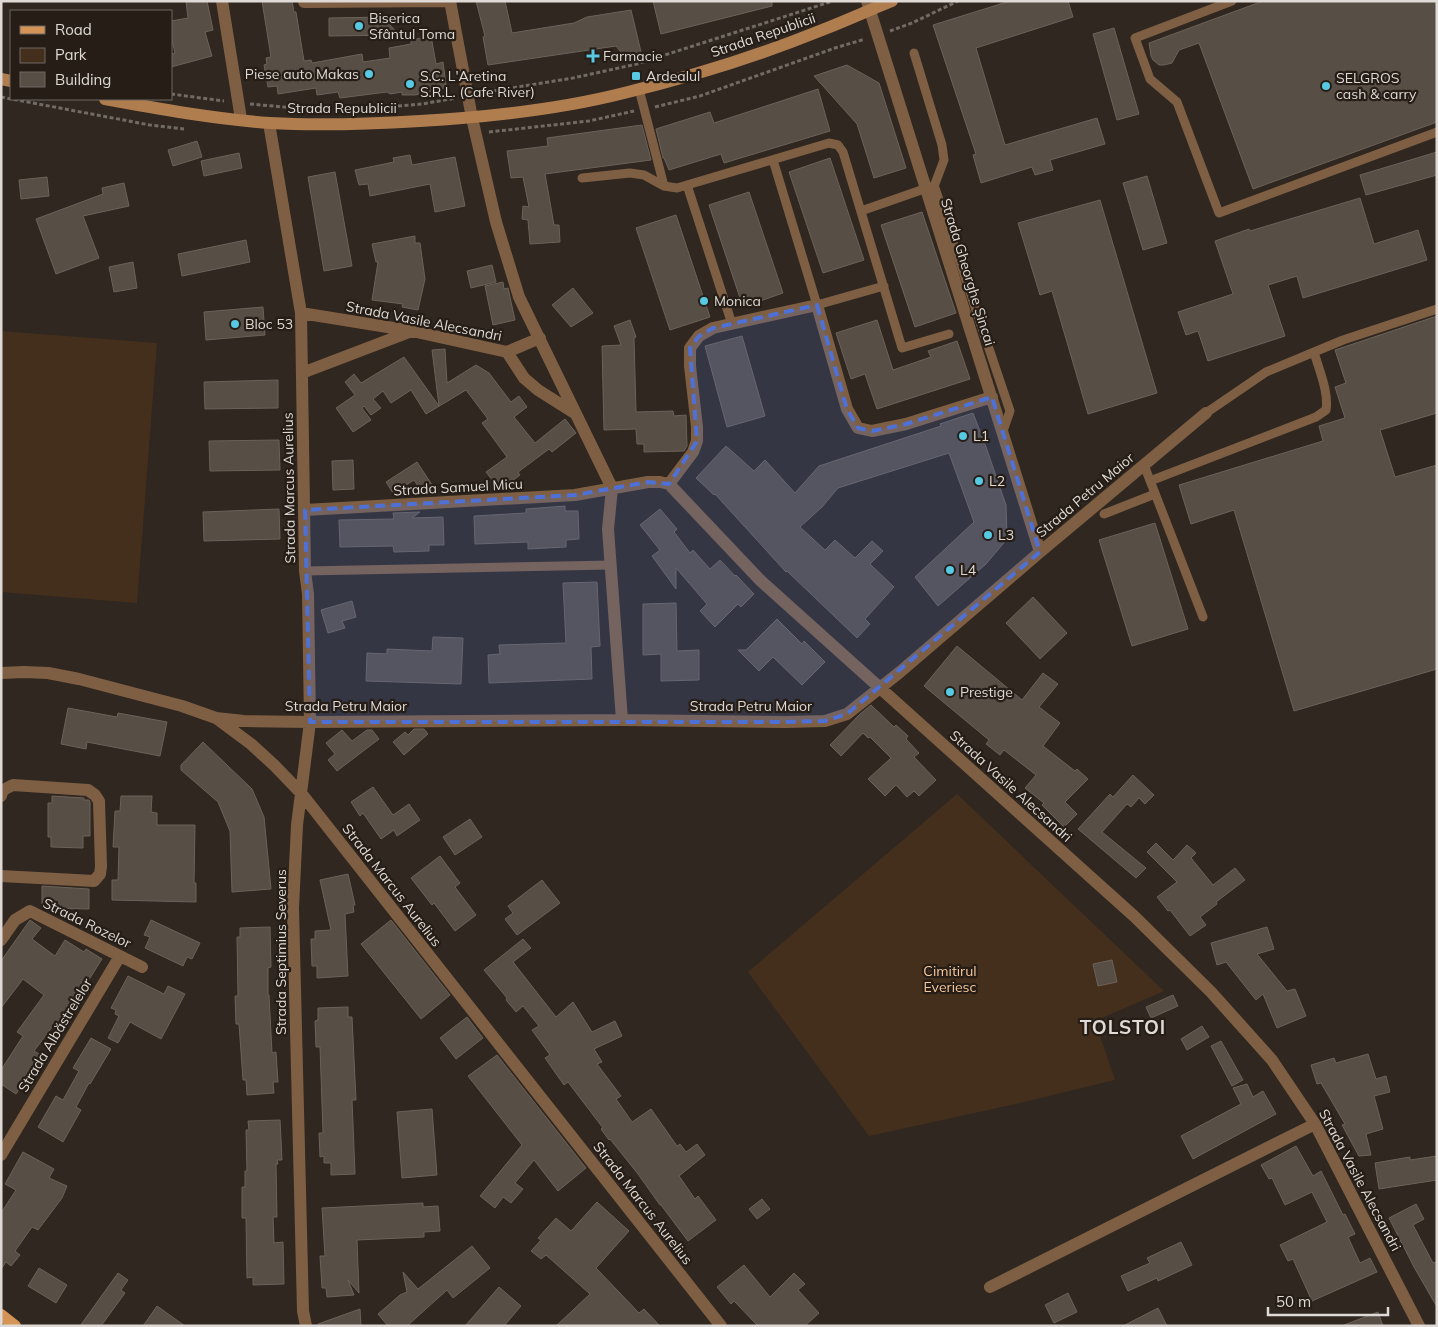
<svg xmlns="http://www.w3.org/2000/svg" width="1438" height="1327" viewBox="0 0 1438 1327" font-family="Mulish,sans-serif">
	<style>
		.green { fill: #442f1d }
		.building { fill: #574e45; stroke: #6c6259 }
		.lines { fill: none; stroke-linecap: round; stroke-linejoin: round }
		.path { stroke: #726b65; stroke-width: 3; stroke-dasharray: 4 2.5; stroke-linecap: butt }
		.lane { stroke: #7f5f43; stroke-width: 9 }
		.street { stroke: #7f5f43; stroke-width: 12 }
		.secondary { stroke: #b07d4f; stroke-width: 12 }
		.primary { stroke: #d59457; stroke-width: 12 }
		.marked { fill: #4e71d7; fill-opacity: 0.2; stroke: #4e71d7; stroke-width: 4; stroke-dasharray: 10 6; stroke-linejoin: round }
		.poi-dot { fill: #57c9e2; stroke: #251d16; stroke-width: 2 }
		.labels { text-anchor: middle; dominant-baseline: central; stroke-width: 4.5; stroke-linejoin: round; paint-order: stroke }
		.poi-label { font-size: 14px; fill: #dfdad5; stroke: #251d16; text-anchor: start }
		.street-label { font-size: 14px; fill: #dfdad5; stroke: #251d16 }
		.park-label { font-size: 14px; fill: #f8c79c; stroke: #251d16 }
		.district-label { font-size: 19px; font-weight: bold; letter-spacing: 1px; fill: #dfdad5; stroke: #251d16 }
	</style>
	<rect width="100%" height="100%" fill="#2f2720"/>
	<!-- green -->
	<path class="green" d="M1,331L157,343L137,603L1,592Z
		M957,794L1164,991L1095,1021L1115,1080L1020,1103L869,1136L748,972Z"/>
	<!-- building -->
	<path class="building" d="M186,1H207L213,30L205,32L212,56L171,67V54L175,53L171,35V21L188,18Z
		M262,1H292L294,12H296L304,61L311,60L312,63L362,54L363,62L390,58L389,48L411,44V40L431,36L436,64L443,62L446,85H444V88L415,95H402V92L390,94L387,92L340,98L338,92L317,95L316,88L278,94L277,86L268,87L264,65L267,64L266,58L271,57Z
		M476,1H505L512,33L574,23L587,17L631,10L641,52L625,57L616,46L488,65L483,37L485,36Z
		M653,1H772V6L661,34Z
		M1010,1H1068L1073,17L976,48L1005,145L1097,118L1105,144L1050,160L1053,170L1035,175L1032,167L981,183L973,155L976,154L933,25Z
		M1263,1H1437V122L1253,189L1199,43L1179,50L1172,63L1164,65H1159L1153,60L1151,56L1149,43Z
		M383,17L399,35L329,36V18Z
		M1114,28L1139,114L1117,120L1093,34Z
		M847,65L879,83L906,168L874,178L857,124L814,76Z
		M818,89L830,131L724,163L721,154L669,170L664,158H663L656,129L710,112L714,123Z
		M642,125L651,160L545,174L554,225H559L560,242L530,244L528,220L522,219L523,206L529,207L523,177L511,178L507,151L548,146L547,138Z
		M197,141L202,157L173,166L168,150Z
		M1437,152V175L1366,195L1360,175Z
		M239,153L242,168L204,176L201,161Z
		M410,155L412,165L455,157L465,206L435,212L430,184L370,196L368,184L359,185L355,170L394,162L393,158Z
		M830,158L864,260L823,273L789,172Z
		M335,172L352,266L324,271L308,177Z
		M1147,176L1167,243L1143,250L1123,183Z
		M47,177L49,196L21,199L19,180Z
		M124,183L129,206L83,216L99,258L56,274L36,219L103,194L102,188Z
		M749,192L783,293L743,307L709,205Z
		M1360,198L1374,244L1418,230L1427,260L1303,298L1297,276L1268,285L1285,336L1208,361L1198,331L1186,335L1178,312L1233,294L1215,241L1249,229L1250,231Z
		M1100,200L1157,393L1088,414L1052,291L1040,295L1018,223Z
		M922,212L956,313L915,327L881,225Z
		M676,215L710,317L670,330L636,228Z
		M415,236V243H420L425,279L418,310L402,307L403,304L372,300L378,262H376L372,244Z
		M246,240L250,262L182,276L178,254Z
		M133,262L137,288L114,292L109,267Z
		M492,265L496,282L471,288L467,271Z
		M503,282L504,289L508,288L515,320L493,325L485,286Z
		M573,288L593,313L571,327L552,305Z
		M263,307L265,335L206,340L204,312Z
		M1437,316V413L1380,430L1395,477L1437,465V669L1294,711L1234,510L1191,524L1179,485L1323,441L1319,426L1345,418L1335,387L1346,383L1335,350Z
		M630,320L636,337L634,338L636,412L673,411L674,416L686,415L687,446L684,451L644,452V444H637L636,429L604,430L602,346L621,345L614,326Z
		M877,320L893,370L931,357L928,351L957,341L970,379L877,409L865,374L851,379L836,333Z
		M742,336L765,416L727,427L705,346Z
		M445,349L447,383L476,365L489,373L511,402L519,396L527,407L514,417L535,443L565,419L576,433L552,452L549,449L518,472L520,475L500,490L486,472L507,457L482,423L488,419L466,390L426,414L411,390L391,403L383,391L373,399L381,408L371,415L364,406L362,408L371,420L353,432L336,408L355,395L345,382L354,374L361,383L404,357L439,406L432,350Z
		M278,380V408L205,409L204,382Z
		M973,413L986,447L1006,505L1007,539L986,564L938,606L915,577L974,522L949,453L838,488L822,507L800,527L825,550L835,540L855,558L872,541L883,551L870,564L894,587L865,619L870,624L857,638L787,571L786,572L715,494L714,495L696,478L726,446L754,471L765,460L795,493L819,466L941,426L940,424Z
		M279,440L280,470L210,471L209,441Z
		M353,460L354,489L333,490L332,461Z
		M417,462L438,494L424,495L414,480L393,493L386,482Z
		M565,506V511H578L579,539L566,540V547L528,549V542L475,544L474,516L526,513V509Z
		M279,509L280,539L204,541L203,512Z
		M660,509L677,529L674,532L690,553L693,550L710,569L720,560L735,576L736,575L754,594L741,607L738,604L715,627L700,611L707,604L676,568V589L652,556L660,550L640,525Z
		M420,512L412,518L443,517L444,545H429V551L394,552L393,546L340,547L339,520L394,519L393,513Z
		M1155,523L1188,629L1132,646L1099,540Z
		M597,582L600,646L591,647L592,679L489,683L488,655L500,654L499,645L566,643L563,583Z
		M1033,597L1067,633L1040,659L1006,623Z
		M352,601L356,617L342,621L345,628L328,633L321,610Z
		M676,603L677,651L699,650V680L661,681V654L643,655V604Z
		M777,619L802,644L804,641L825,662L802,685L773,657L759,671L738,650H746Z
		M433,637L463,638L461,684L366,681L367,653L387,654V649L432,651Z
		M957,646L1022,700L1043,673L1058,684L1039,707L1060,723L1043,746L1075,771L1077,769L1088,779L1065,802L1077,814L1064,827L1042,805L1044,803L1025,788L1036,775L1004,750L1000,755L986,744L989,740L924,686Z
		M871,705L894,727L896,725L908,736L906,739L919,753L914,757L936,780L919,796L914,791L907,797L896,785L885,796L868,779L891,758L870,737L868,738L863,733L841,756L830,745L860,714Z
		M68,708L117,717L118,713L167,722L160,756L87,742L86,749L61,744Z
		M414,729H424L428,734L404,755L393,742L405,732L408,735Z
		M342,730L352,741L367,730H372L379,739L337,771L328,760L335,754L326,743Z
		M203,742L252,789L264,817L271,889L232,892L230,831L218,802L181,770V765Z
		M1133,775L1154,795L1145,804L1139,798L1131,807L1127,804L1102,832L1146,868L1136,878L1078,829L1110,794L1113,797Z
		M373,787L393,815L409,804L420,820L397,836L394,830L381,839L363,813L360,816L351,802Z
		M52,796L84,798V800H89L90,802V836H83V848L51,847V837H48V803H52Z
		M121,796H152L151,812L157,813V825H195L194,883H196V902L112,900V880H118L119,847H113L115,811H120Z
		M470,819L482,837L455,855L443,837Z
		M1156,843L1173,860L1187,845L1196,853L1191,858L1213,885L1235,868L1245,880L1216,902L1217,904L1200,917L1206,925L1190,936L1170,910L1168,911L1157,897L1177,882L1147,852Z
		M440,856L460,883L455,887L476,915L455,931L434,903L432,905L411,878Z
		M348,874L355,905H353L354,912L345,914L348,976L317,978V966H312L311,939H315V931L331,930L320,880Z
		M542,880L560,903L517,935L505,919L513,913L508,906Z
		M42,886L89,889V909L43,908H42Z
		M30,920L41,928L32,939L55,956L65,940L84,952L86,949L102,959L83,989L58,1025L55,1023L34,1051L41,1055L16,1094L1,1084V1070L23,1036L17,1032L44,995L23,979L1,1008V961Z
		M151,920L200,943L192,959L187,957L183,966L145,948L150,937L144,935Z
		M391,920L450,995L421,1019L361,944Z
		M270,927L271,967L268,968V995H269L272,1053L276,1052L278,1082H273L274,1093L247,1095L246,1080H243L239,1024H236L235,996H238L237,937H240V928Z
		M1267,927L1274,949L1257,954L1287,991L1295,989L1306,1016L1277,1028L1263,994L1256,1000L1226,962L1217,965L1211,943Z
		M523,939L531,948L513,962L556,1017L573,1002L592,1032L615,1021L622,1036L594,1049L602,1062L597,1064L621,1096L616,1099L632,1122L651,1109L677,1146L680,1144L686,1152L697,1144L705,1155L679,1176L695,1199L698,1196L716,1220L688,1241L661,1205H660L638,1174L610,1139L609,1140L601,1129L603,1128L568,1082L564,1085L545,1058L550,1055L532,1030L539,1026L523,1006L516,1012L506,1000L507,998L484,970Z
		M1112,960L1117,982L1098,986L1093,964Z
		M128,976L164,994L168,986L185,994L161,1039L130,1022L118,1043L108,1038L119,1016L115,1014L116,1010L111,1008Z
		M1173,995L1178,1006L1151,1018L1146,1007Z
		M348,1007V1017H352L354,1059L356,1100H352L355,1174L331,1175V1163H324V1156L320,1157L319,1133H323L320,1047H316L315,1021L318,1020V1008Z
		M467,1017L483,1038L456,1059L440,1038Z
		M1202,1026L1209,1037L1187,1050L1181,1039Z
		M91,1038L111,1049L90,1084L89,1083L76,1107L81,1110L63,1142L38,1127L56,1096L63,1100L79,1071L73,1068Z
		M1221,1041L1243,1080L1232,1086L1211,1046Z
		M1368,1054L1376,1079L1386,1076L1390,1092L1374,1096L1383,1129L1366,1134L1371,1155L1359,1156L1342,1125L1345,1124L1321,1083L1317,1084L1311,1065L1334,1058L1336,1063Z
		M497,1055L586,1168L558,1191L534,1160L515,1183L523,1189L511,1203L503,1197L495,1208L480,1196L522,1145L468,1076Z
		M1247,1084L1253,1097L1263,1091L1276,1114L1193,1159L1181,1136L1241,1104L1233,1088Z
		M432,1109L437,1175L402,1178L397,1112Z
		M280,1120L282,1160H277L278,1164H276L277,1217H273L274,1243L283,1242L284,1284L253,1285V1277L247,1278L246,1218H242V1187H245V1171H247L246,1130H249L248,1121Z
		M1296,1146L1313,1176L1321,1171L1343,1215L1345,1214L1355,1234L1348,1237L1360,1263L1370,1258L1377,1272L1312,1301L1293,1259L1288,1261L1280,1245L1327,1222L1312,1192L1285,1205L1272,1178L1269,1179L1261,1165Z
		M23,1152L54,1169L49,1178L67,1186L62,1198L38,1230L32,1227L15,1251L20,1255L11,1266L6,1262L1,1269V1213L16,1190L5,1184Z
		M1437,1156V1180L1379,1189L1375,1163L1410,1157V1160Z
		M762,1199L770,1209L757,1219L749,1209Z
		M597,1202L629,1231L596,1268L639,1313L644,1309L660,1326H556L590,1294L546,1255L541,1259L531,1251L541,1240L538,1238L556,1218L571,1231Z
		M423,1203V1207L438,1206L440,1231L424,1232V1237L357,1240L359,1293L348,1280L354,1295L327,1297L326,1288H322L320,1256H325L322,1208Z
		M1416,1204L1424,1219L1413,1225L1433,1263L1437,1262V1307L1414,1267L1389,1218Z
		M1181,1242L1192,1265L1158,1281L1157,1278L1128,1291L1121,1276L1150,1263L1147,1258Z
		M472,1246L490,1268L453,1298L447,1290L407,1326H388L378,1314L400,1295L407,1292L403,1272L418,1289Z
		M744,1265L770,1297L794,1273L805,1284L798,1290L819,1313L805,1326H758L734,1301L731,1304L717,1287Z
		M39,1268L67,1285L56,1303L28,1286Z
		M118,1273L128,1280L121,1290L125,1293L101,1326H80Z
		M499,1287L521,1306L504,1326H465Z
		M1068,1293L1077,1312L1054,1323L1045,1305Z
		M157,1306L185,1326H143Z
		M1158,1308L1167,1326H1123Z
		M360,1309L361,1326H318V1324Z
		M1378,1312L1383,1326H1344V1325Z"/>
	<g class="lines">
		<!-- path -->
		<path class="path" d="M890,31L912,23L958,1
			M481,93L573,78L637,64L833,1
			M171,94L224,101
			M1,97L150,125L184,129
			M250,104L295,108L326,109
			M398,106L422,104L456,98
			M655,107L700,96L835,48L865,39
			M489,132L589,121L634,111"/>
		<!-- lane -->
		<path class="lane" d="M1232,1L1135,38L1150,79L1177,102L1219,213L1437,132
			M914,53L942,145L944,160L933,189
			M639,89L664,186
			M773,160L817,305L884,286
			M582,178L630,173L644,175L664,186L677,188L829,143L838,145L843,152L902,348L949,334
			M687,185L732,324
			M934,185L1010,411L1003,431
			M861,211L927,188
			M1206,413L1266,372L1343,340L1437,309
			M1144,465L1203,617
			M1150,481L1316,417L1326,410C1329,392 1319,370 1314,352
			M1104,514L1155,494
			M305,571L611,565"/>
		<!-- street -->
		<path class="street" d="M222,1L241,119
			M867,1L1040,552
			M304,2L450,1L472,118L496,222L519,297L612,488
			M269,123L301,313L305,571L308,594L310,722L297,825L293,908L303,1311L306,1326
			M301,313L412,331L507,352L540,338
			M507,352L524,378L538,390L576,414
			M302,373L412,331
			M669,484L693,452L697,441V427L690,366V348L699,336L713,328L817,305L847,409L858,428L872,431L906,424L992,397
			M612,488L608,529L622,720
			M305,510L575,495L648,482H660L669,484L761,581L1135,917L1211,992L1272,1060L1315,1124L1419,1326
			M1,673L24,672L48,673L79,679L182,706L216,718L251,744L275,766L301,793L721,1326
			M216,718L244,721L310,722L622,720L786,722L825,721L847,714L900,672L1040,552L1206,413
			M1,796C2,789 7,788 13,785L88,790L95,795L99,801L101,866L100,874L94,881L1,876
			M1,940L15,920L30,911L142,967
			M1,1155L120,956
			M990,1287L1315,1124"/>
		<!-- secondary -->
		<path class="secondary" d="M1,79L11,81
			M105,99C159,109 215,119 270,123C320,126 370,124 420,121C489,117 557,110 624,93C690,77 755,57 817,32C843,22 867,11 892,1"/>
		<!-- primary -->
		<path class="primary" d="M1,1315L15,1326"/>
	</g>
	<!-- marked area -->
	<path class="marked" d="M817,305L847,409L858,428L872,431L906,424L992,397L1040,552L847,714L825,721L786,722H310L305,510L575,495L648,482L669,484L697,441L690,348L699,336L713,328Z"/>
	<!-- markers -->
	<g class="poi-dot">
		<circle cx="359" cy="26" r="5"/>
		<path d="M590.5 48.5h5v5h5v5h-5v5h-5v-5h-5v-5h5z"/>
		<circle cx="369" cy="74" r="5"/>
		<rect x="631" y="71" width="10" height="10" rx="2.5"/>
		<circle cx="410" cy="84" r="5"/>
		<circle cx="1326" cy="86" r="5"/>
		<circle cx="704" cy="301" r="5"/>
		<circle cx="235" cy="324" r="5"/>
		<circle cx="963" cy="436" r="5"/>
		<circle cx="979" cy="481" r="5"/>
		<circle cx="988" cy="535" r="5"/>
		<circle cx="950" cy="570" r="5"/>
		<circle cx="950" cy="692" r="5"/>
	</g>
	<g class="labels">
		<!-- poi labels -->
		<g class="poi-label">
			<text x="369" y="18">Biserica<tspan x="369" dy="16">Sfântul Toma</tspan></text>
			<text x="603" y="56">Farmacie</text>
			<text x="359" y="74" text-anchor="end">Piese auto Makas</text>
			<text x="420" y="76">S.C. L'Aretina<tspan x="420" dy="16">S.R.L. (Cafe River)</tspan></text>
			<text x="646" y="76">Ardealul</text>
			<text x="1336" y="78">SELGROS<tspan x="1336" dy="16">cash &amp; carry</tspan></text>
			<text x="714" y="301">Monica</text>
			<text x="245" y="324">Bloc 53</text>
			<text x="973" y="436">L1</text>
			<text x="989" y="481">L2</text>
			<text x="998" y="535">L3</text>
			<text x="960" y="570">L4</text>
			<text x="960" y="692">Prestige</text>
		</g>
		<!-- street labels -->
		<g class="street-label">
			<text transform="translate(763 35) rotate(-19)">Strada Republicii</text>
			<text x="342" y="108">Strada Republicii</text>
			<text transform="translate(968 272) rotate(73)">Strada Gheorghe Șincai</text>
			<text transform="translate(424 321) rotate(11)">Strada Vasile Alecsandri</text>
			<text transform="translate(458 487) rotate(-3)">Strada Samuel Micu</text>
			<text transform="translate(289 488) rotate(-91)">Strada Marcus Aurelius</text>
			<text transform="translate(1085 495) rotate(-40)">Strada Petru Maior</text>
			<text x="346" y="706">Strada Petru Maior</text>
			<text x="751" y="706">Strada Petru Maior</text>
			<text transform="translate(1011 786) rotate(42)">Strada Vasile Alecsandri</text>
			<text transform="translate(392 885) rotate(52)">Strada Marcus Aurelius</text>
			<text transform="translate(87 923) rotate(26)">Strada Rozelor</text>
			<text transform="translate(281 952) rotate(-90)">Strada Septimius Severus</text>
			<text transform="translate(55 1035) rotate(-59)">Strada Albăstrelelor</text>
			<text transform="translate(1360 1180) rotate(62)">Strada Vasile Alecsandri</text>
			<text transform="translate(643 1203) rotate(52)">Strada Marcus Aurelius</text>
		</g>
		<!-- park labels -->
		<g class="park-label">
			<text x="950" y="971">Cimitirul<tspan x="950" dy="16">Everiesc</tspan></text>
		</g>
		<!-- district labels -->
		<g class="district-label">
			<text x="1123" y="1027">TOLSTOI</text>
		</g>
	</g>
	<!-- border -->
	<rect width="1438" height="1327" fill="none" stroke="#dfdad5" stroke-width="5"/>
	<!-- legend -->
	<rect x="10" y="10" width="162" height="90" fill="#251d16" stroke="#6f6962"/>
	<rect x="20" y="26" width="25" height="8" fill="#d59457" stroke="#6f6962"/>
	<text x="55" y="35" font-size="15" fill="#dfdad5">Road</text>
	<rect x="20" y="48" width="25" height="15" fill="#442f1d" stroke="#6f6962"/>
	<text x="55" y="60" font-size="15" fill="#dfdad5">Park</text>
	<rect x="20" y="72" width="25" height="15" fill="#574e45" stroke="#6f6962"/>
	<text x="55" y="85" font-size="15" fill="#dfdad5">Building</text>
	<!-- scale -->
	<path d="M1268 1307v8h120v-8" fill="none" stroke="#dfdad5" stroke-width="2.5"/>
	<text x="1276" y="1307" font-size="15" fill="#dfdad5" stroke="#251d16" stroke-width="4" paint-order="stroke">50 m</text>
</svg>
